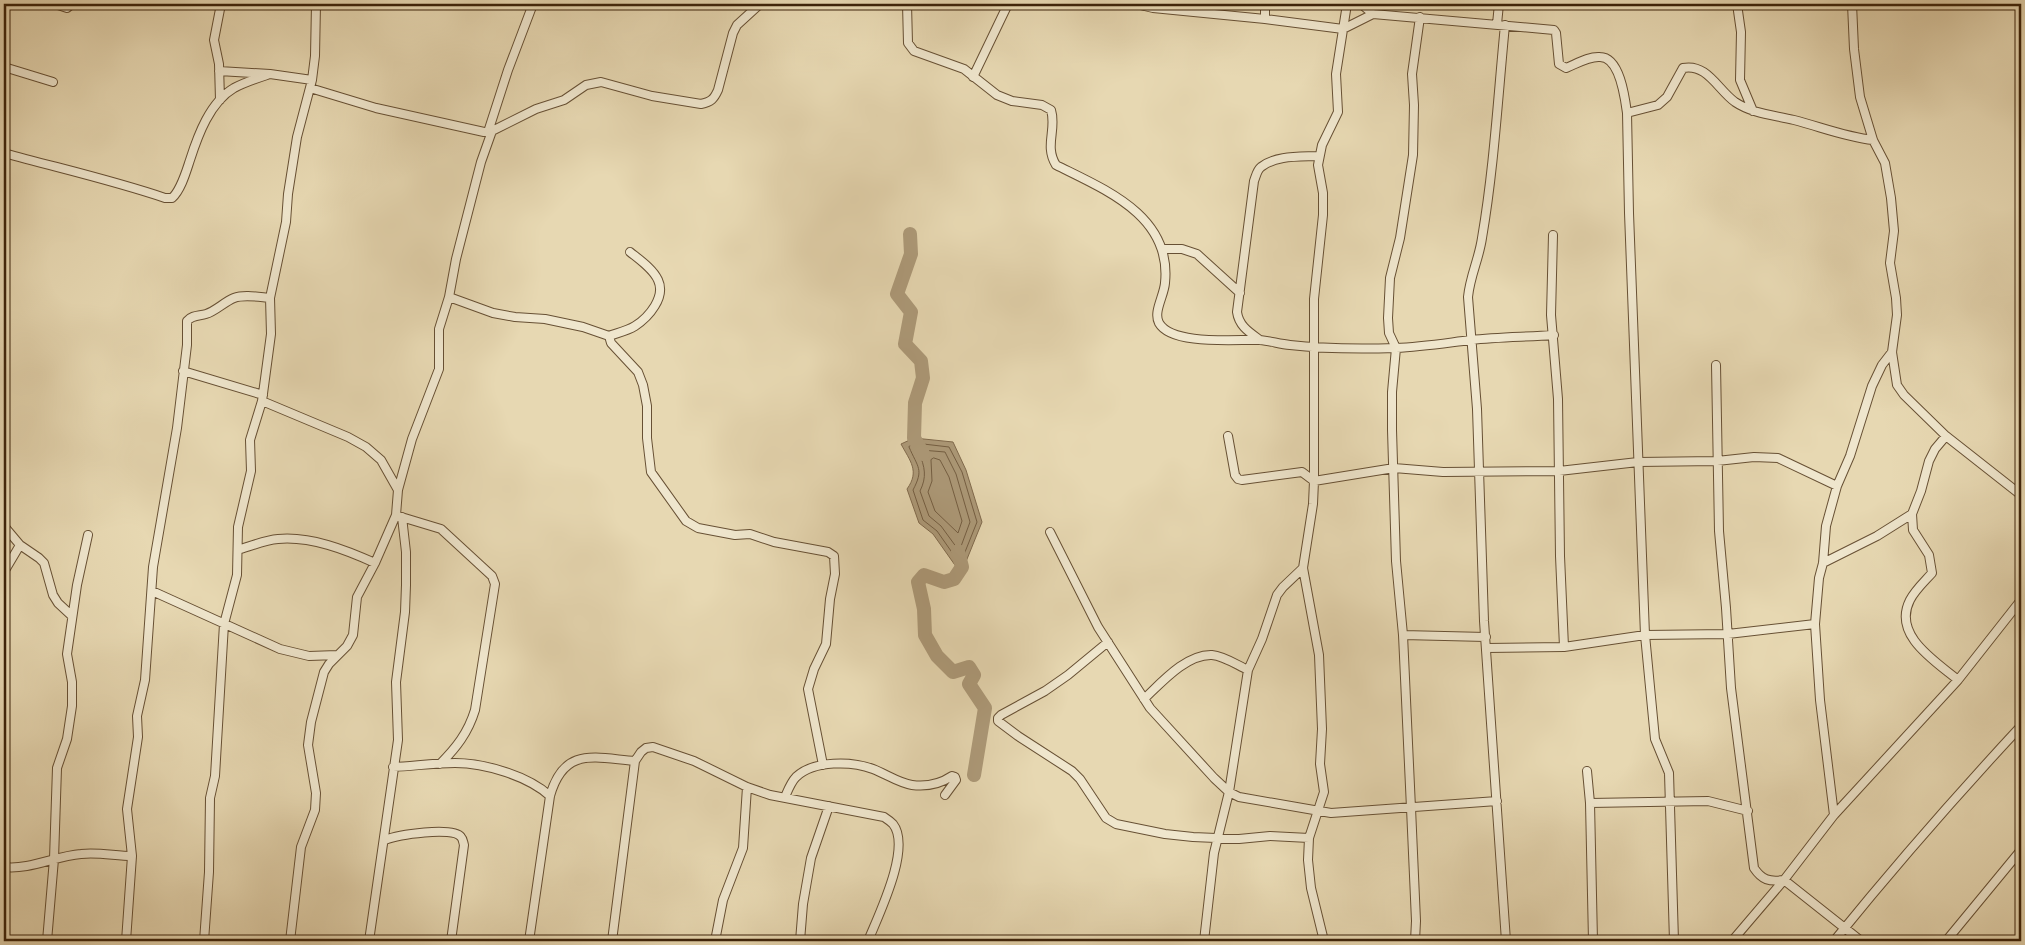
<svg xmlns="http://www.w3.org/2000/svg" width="2025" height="945" viewBox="0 0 2025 945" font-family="'IM FELL English',serif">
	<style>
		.water { fill: #ad9a79; stroke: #806a4d }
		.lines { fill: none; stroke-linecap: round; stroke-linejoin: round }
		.shore { stroke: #745e42; stroke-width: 1 }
		.river { stroke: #ad9a79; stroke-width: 14 }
		.street-casing { stroke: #675034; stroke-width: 10 }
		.street { stroke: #efe6cd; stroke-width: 8 }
	</style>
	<rect width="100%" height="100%" fill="#e7d8b2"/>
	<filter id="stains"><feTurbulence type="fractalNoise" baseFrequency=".004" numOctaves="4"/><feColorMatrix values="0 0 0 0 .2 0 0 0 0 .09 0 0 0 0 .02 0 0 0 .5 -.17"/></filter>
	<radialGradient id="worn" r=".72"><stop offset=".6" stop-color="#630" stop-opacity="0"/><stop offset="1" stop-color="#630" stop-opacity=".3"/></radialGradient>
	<!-- water -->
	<path class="water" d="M914,438L953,442L966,470L982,522L963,569L957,568L933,534L919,523L907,489C920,471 910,461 901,444Z"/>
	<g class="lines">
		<!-- shore -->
		<path class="shore" d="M915,443L949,447L962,472L977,522L961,562L958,561L937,531L923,520L913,490C924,469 918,468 909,447Z
			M921,450L945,452L956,474L970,522L960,549L957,548L941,526L929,516L920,491C927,477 925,467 919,453Z
			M934,458L940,460L949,477L962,521L958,533L935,511L928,492L932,481L931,460Z"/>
		<!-- river -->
		<path class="river" d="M910,234L911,254L897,294L911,312L905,344L921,361L923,378L915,403L914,438L923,454
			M958,551L962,567L954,579L944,582L924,575L918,582L924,609L925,635L937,656L953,672L969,667L974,675L969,684L985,708L974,775"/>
		<!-- street casing -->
		<g class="street-casing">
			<path id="street" d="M55,4L67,8L72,4
				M907,4L908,43L914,51L964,69L997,95L1012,101L1042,105L1051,110C1057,129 1044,146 1056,165C1106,190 1172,216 1165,283C1164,296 1153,312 1159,323C1172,346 1238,339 1260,340C1270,341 1280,344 1290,345C1324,349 1361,349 1396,348C1421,347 1446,343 1471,340C1498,337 1526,337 1554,335
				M1136,4L1153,8L1265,19L1343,29L1373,14L1554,30L1556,33L1559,64L1566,68C1576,64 1589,56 1600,57C1620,57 1625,98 1627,113L1629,213L1645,635L1655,739L1669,773L1674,941
				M1265,4V19
				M1361,4L1373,14
				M1737,4L1741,32L1740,80L1753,111
				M1852,4L1854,49L1860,97L1873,140L1885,163L1891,198L1894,231L1890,263L1896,298L1897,315L1892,352L1897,385L1904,395L1946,436L2021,495
				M1497,24L1499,4
				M1505,25C1498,96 1494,168 1482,238C1479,259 1470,276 1468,297L1477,409L1484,621L1506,941
				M4,67L53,82
				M219,71L270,74L312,80
				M973,77L1008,4
				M310,88L376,108L484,132L492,131L536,109L564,100L586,85L601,82L652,96L701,104C711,102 714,99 718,90L733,33L737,25L760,4
				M220,100L219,64L214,40L221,4
				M1627,113L1658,105L1667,97L1683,68C1707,63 1718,90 1735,102C1753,114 1774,115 1794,120C1821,127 1846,137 1873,140
				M488,132L508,70L533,4
				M4,153C58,168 112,180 165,198H172C181,190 186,172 190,160C198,135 210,102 234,88C245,82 258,78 270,74
				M1553,235L1551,315L1558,399L1560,556L1564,647
				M1162,249H1182L1197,254L1240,293
				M449,297L493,313L515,317L545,319L583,327L609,336C617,333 627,331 635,326C649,317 666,297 658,280C653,269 640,260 630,252
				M609,336L611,343L638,372L643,385L647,406V438L651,472L686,521L698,528L735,535L750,534L774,542L828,552L834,556L835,574L830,599L826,644L814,669L808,689L823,765
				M1260,340C1249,332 1239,326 1237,312L1254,181C1256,176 1257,170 1261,167C1276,155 1300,157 1319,156
				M1716,365L1719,531L1726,608L1731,688L1754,868C1762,880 1769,882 1784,880L1861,941
				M183,371L263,395
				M262,401L348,437L366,447L381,460L398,490L396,515L375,563L357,597L353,635L347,646L329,664L324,672L311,722L308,745L316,793L315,810L301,847L290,941
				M1228,436L1235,475L1238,479L1242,480L1302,472L1314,481L1394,468L1443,472L1559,471L1638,462L1717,461L1754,457L1778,458L1837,486
				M1946,436L1935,449L1929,461L1921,491L1912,514L1913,530L1929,555L1932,573C1925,581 1915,590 1910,600C1892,635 1935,661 1958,680
				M398,490L412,439L439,369V329L449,297L456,259L481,162L492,131
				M398,516L441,529L492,576L495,584L475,710C468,733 456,748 440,764
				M4,526L20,545L39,558L44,563L53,595L58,603L72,616
				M1050,532L1098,627L1150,708L1214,778L1229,792L1239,797L1331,813L1497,801
				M238,550C251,546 265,540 278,539C311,536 346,550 375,563
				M1823,563L1877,536L1912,514
				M4,572L20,545
				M152,591L280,649L309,656L337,655
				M1403,635L1486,637
				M1108,642L1068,675L1045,691L1001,715L998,718V721L1018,736L1072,771L1080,779L1106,818L1116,824L1165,834L1193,837L1239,839L1270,836L1309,838
				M1487,648L1564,647L1645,635L1728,634L1815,624
				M1144,699C1161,683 1186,654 1212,655C1224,656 1237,665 1248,670
				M393,767C414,766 434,763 455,763C485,763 528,776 550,796
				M1587,771L1590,803L1593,941
				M785,797C788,790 791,782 796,777C814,760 852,761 873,769C886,774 899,783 912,785C927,787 940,784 952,776L955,777L956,780L945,795
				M1590,803L1708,801L1748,811
				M1834,815L1820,700L1815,624L1819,578L1823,563L1826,526L1837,486L1850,456L1872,386L1882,365L1892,352
				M385,840C397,835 453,826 461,837C463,839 463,842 464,845L451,941
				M4,867C30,870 55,856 81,854C98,852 116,856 132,856
				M47,941L54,859L57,768L67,739L72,706V682L67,654L77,585L88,535
				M126,941L132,856L127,809L138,737L137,716L145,680L153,567L177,428L187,345V321C192,315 199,316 206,314C216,311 224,302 234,298C244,294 259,297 270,298
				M204,941L209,872L210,798L215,776L224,624L237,575L238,527L251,471L250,440L262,401L271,334L270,298L286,222L288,194L297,137L312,80L315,56L316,4
				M369,941L398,740L396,682L405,612L406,585V552L402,517
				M529,941L550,796C564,746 595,758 635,761
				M612,941L635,761L641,752L646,748L653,747L694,761L747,787L770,795L884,817C887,819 891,822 893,824C912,848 878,916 868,941
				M715,941L723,900L743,848L747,787
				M800,941L803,904L811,858L829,806
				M1204,941L1214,853L1229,792L1248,670L1262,639L1277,595L1283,587L1303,568
				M1324,941L1311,888L1308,860L1309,838L1324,792L1320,764L1322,729L1319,655L1303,568L1313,504L1314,481V299L1323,215V193L1318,165L1322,145L1338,112L1336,74L1347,4
				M1415,941L1416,921L1411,808L1403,635L1396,561L1392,430V392L1396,348L1389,333L1388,318L1390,278L1400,238L1413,155L1414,105L1412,74L1420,17
				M1732,941L1784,880L1834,815L1958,680L2021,600
				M1834,941C1894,867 1956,796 2021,726
				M1946,941L2021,850"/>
		</g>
		<!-- street -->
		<use href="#street" class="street"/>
	</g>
	<!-- margin -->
	<rect width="2025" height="945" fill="none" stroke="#e7d8b2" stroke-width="20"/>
	<rect x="5" y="5" width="2015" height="935" fill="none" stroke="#3c230a" stroke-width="2.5"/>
	<rect x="10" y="10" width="2005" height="925" fill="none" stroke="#3c230a"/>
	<rect width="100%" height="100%" filter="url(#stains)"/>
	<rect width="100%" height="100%" fill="url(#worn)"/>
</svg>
